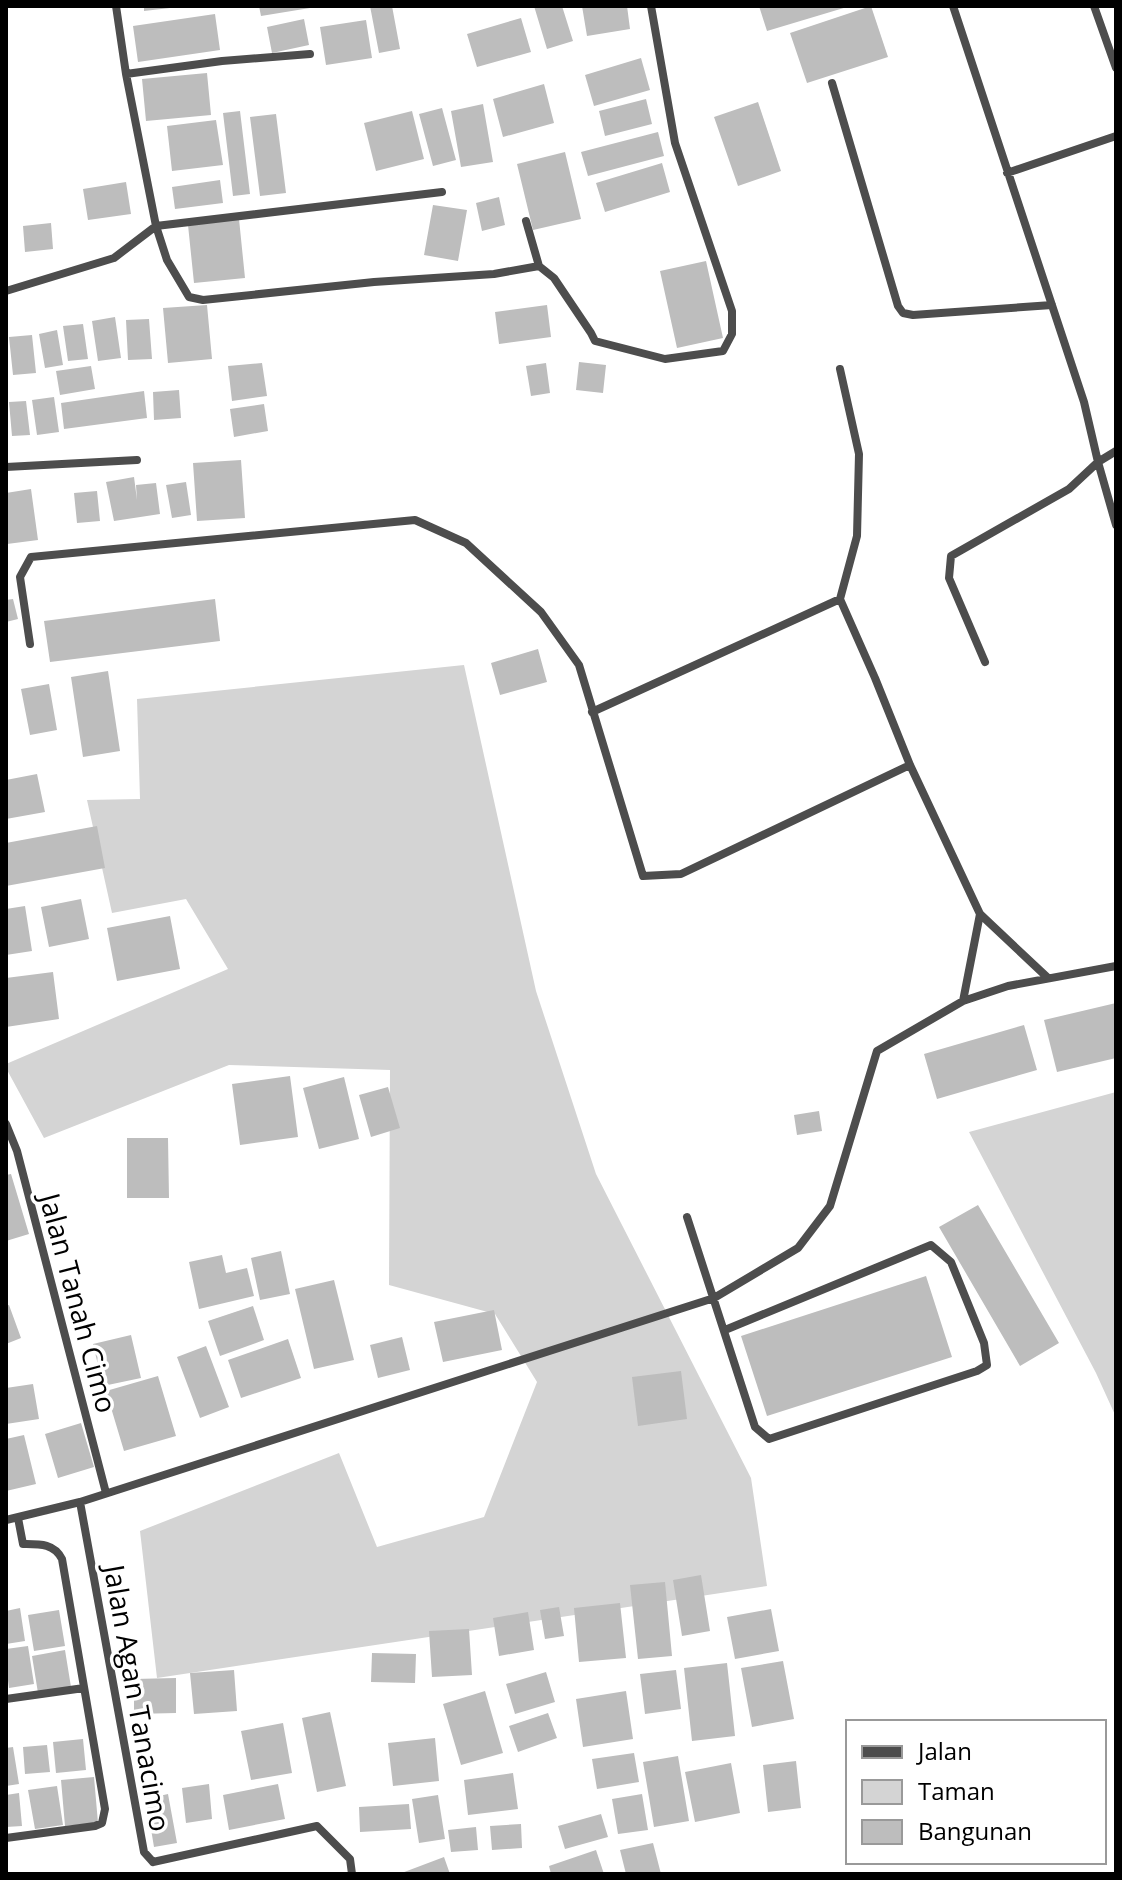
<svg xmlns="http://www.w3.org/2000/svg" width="1122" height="1880" viewBox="0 0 1122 1880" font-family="'Open Sans',sans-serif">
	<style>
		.green { fill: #d4d4d4 }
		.building { fill: #bdbdbd }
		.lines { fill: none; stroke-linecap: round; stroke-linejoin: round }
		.minor { stroke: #4d4d4d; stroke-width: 8 }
		.labels { text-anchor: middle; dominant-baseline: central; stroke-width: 7; stroke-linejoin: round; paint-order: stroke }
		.street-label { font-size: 28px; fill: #000; stroke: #fff }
	</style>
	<rect width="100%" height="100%" fill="#fff"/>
	<!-- green -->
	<path class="green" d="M464,665L536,991L596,1174L751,1478L767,1586L157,1678L140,1531L339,1453L377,1547L484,1517L537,1382L495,1314L389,1285L390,1070L229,1065L44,1138L6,1068V1064L228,969L186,899L112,913L87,800L140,799L137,699Z
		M1116,1092V1417L1096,1373L969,1132Z"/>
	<!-- building -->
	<path class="building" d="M144,6H170V8L144,11Z
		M259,6H310V8L261,16Z
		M370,6H392L400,49L379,53Z
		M534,6H562L573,41L547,49Z
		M582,6H627L630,29L587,36Z
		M759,6H847V7L767,31Z
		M871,6L888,57L807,83L790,33Z
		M215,14L220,50L138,62L133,26Z
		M521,18L531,52L477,67L467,34Z
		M304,19L309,45L272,53L267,27Z
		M366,20L372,58L326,65L320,27Z
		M641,58L650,90L594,106L585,75Z
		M207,73L211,115L146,121L142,79Z
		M544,84L554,123L503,137L493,99Z
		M646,99L652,124L605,136L599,111Z
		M758,102L781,171L738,186L714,117Z
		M483,104L493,162L461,167L451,111Z
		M442,108L456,160L433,166L419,114Z
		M240,111L250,194L233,196L223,113Z
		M412,111L424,159L376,171L364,123Z
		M276,114L286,193L260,196L250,117Z
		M216,120L223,165L172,171L167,126Z
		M658,132L664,156L588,176L581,152Z
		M565,152L581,219L533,230L517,164Z
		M662,163L670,192L605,212L596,183Z
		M220,180L223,203L175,209L172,187Z
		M126,182L131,214L88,220L83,189Z
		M499,197L505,225L482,231L476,203Z
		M433,205L467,210L458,261L424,255Z
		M239,219L245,278L194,283L188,225Z
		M51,223L53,249L25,252L23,226Z
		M706,261L723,338L677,348L660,271Z
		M207,305L212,359L168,363L163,308Z
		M547,305L551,337L499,344L495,312Z
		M115,317L121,358L98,361L92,321Z
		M149,319L152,359L128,360L126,320Z
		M83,324L88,359L68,361L63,326Z
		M57,330L63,365L45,368L39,334Z
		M32,335L36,373L13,375L9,337Z
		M579,362L606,365L603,393L576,390Z
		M262,363L267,396L232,401L228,366Z
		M546,363L550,393L531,396L526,366Z
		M91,366L95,389L60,395L56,371Z
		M179,390L181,418L154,420L153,392Z
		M144,391L147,418L64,429L61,403Z
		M54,397L59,432L37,435L32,400Z
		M26,401L30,435L12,436L9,402Z
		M264,404L268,431L234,437L230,409Z
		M241,460L245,518L197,521L193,463Z
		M134,477L137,500L136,485L156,483L160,514L114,521L106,482Z
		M186,482L191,515L172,518L166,485Z
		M31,489L38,540L7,544L6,493Z
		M97,491L100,521L77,523L74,493Z
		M13,599L18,619L6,622V600Z
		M215,599L220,641L50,662L44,621Z
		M538,649L547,682L500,695L491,663Z
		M108,671L120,751L83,757L71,677Z
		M49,684L57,730L30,735L21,689Z
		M37,774L45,812L6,819V780Z
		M97,826L105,868L6,886V843Z
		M81,899L89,939L49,947L41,907Z
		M25,906L32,951L6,955V909Z
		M170,916L180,969L117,981L107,928Z
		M53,972L59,1019L6,1027V978Z
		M1116,1003V1058L1057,1072L1044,1020Z
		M1024,1025L1037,1070L937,1099L924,1054Z
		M290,1076L298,1137L240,1145L232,1084Z
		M344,1077L359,1139L319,1149L303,1088Z
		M388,1087L400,1128L371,1137L359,1095Z
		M819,1111L822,1131L797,1135L794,1115Z
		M127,1138H168L169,1198H127Z
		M11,1174L29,1234L6,1241V1175Z
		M978,1205L1059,1343L1020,1366L939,1227Z
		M281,1251L290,1294L260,1300L251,1258Z
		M222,1255L226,1273L247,1268L254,1296L199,1309L189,1262Z
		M926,1276L952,1357L767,1416L741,1336Z
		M334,1280L354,1360L314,1369L295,1289Z
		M9,1305L21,1338L6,1344V1306Z
		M253,1306L264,1340L220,1356L208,1321Z
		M494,1310L502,1350L443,1362L434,1322Z
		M131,1335L141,1378L103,1386L93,1344Z
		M402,1337L410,1370L378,1378L370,1345Z
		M288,1339L301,1378L241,1398L228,1360Z
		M206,1346L229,1407L200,1418L177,1357Z
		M681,1371L687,1419L638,1426L632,1377Z
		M158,1376L176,1436L124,1451L106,1391Z
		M33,1384L39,1419L6,1424V1388Z
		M81,1423L94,1467L58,1478L45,1434Z
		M24,1435L36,1484L6,1491V1439Z
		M701,1575L710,1631L682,1636L673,1580Z
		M665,1582L672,1656L638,1659L630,1585Z
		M620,1603L626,1658L579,1662L574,1608Z
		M559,1607L564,1636L545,1639L540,1610Z
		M20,1608L25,1641L6,1644V1611Z
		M771,1609L779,1651L735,1659L727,1617Z
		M59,1610L65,1646L34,1651L28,1615Z
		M528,1612L534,1650L499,1656L493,1618Z
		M469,1629L472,1675L432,1677L429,1631Z
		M28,1646L34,1684L9,1688L6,1666V1649Z
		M65,1650L71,1687L38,1693L32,1656Z
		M372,1653L416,1654L415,1683L371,1682Z
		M783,1661L794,1719L752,1727L741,1668Z
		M727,1663L735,1736L692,1741L684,1668Z
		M234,1670L237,1711L194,1714L190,1673Z
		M676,1670L681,1709L645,1714L640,1674Z
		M546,1672L555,1702L515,1714L506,1684Z
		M176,1678V1713L134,1714V1679Z
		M485,1691L503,1753L461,1765L443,1704Z
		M626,1691L633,1739L583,1747L576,1699Z
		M330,1712L346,1786L317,1792L302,1718Z
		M548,1713L557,1738L518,1752L509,1726Z
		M283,1723L292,1773L251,1780L241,1731Z
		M435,1738L439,1781L393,1786L388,1743Z
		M83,1739L86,1770L56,1773L53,1742Z
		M47,1745L50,1772L25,1774L23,1747Z
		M13,1747L19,1784L6,1786V1748Z
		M634,1753L639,1782L597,1789L592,1759Z
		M678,1756L689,1821L654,1827L643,1762Z
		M796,1761L801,1808L768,1812L763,1765Z
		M731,1763L740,1813L695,1822L685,1772Z
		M513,1773L518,1809L468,1815L464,1780Z
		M94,1777L98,1823L65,1826L61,1780Z
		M209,1784L212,1819L186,1823L182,1788Z
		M278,1784L285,1819L229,1830L223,1795Z
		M57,1786L63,1825L35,1829L28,1790Z
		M19,1793L22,1826L6,1827V1795Z
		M168,1794L177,1843L154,1847L146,1799Z
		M642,1794L648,1830L618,1834L612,1799Z
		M438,1795L445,1839L419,1843L412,1799Z
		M409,1804L411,1829L360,1832L359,1807Z
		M601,1814L608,1837L565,1849L558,1826Z
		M521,1824L522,1848L492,1850L490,1826Z
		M476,1827L478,1850L451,1852L448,1830Z
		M653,1843L661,1874H626L620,1850Z
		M596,1850L604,1874H551L549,1866Z
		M444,1857L450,1874H399Z"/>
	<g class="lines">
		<!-- minor -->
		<path class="minor" d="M116,6L126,74L156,226L167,260L189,297L203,300L374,282L494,274L539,266
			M953,6L1084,402L1098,462L1116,525
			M1094,6L1116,68
			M126,74L222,61L310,54
			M832,83L898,306L903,313L913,315L1052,305
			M1007,173L1116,136
			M526,221L539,266L554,278L591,333L595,341L665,359L723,351L732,334V311L675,143L651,6
			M6,291L114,258L156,226L442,192
			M840,369L859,454L857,536L840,599L875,678L910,765L980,914L1048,978
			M6,467L137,460
			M30,644L20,577L31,557L415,520L466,543L541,612L579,665L643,876L681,874L910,765
			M985,662L949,578L951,556L1069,489L1098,462L1116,451
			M592,712L840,599
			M963,1001L980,914
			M6,1124L17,1151L106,1493
			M687,1217L755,1427L769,1439L977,1371L987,1365L984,1343L951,1262L931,1245L725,1330
			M80,1502L144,1852L153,1862
			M6,1520L80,1502L714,1298L798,1248L830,1206L877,1051L963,1001L1008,986L1116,966
			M6,1699L84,1688
			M6,1838L95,1826L102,1823L105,1809L62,1559C54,1543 39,1544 23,1544L18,1518
			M153,1862L317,1826L350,1859L352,1874"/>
	</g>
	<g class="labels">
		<!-- street labels -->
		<g class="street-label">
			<text transform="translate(79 1303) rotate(75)">Jalan Tanah Cimo</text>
			<text transform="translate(138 1698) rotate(80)">Jalan Agan Tanacimo</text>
		</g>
	</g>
	<!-- border -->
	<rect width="1122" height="1880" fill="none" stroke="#000000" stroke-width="16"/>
	<!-- legend -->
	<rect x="846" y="1720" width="260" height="144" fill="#ffffff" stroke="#999999" stroke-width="2"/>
	<rect x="862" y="1746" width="40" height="12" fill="#4d4d4d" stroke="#999999" stroke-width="2"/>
	<text x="918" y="1760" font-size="24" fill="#000000">Jalan</text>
	<rect x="862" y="1780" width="40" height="24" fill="#d4d4d4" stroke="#999999" stroke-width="2"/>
	<text x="918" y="1800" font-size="24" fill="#000000">Taman</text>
	<rect x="862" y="1820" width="40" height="24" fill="#bdbdbd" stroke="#999999" stroke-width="2"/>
	<text x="918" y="1840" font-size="24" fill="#000000">Bangunan</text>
</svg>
